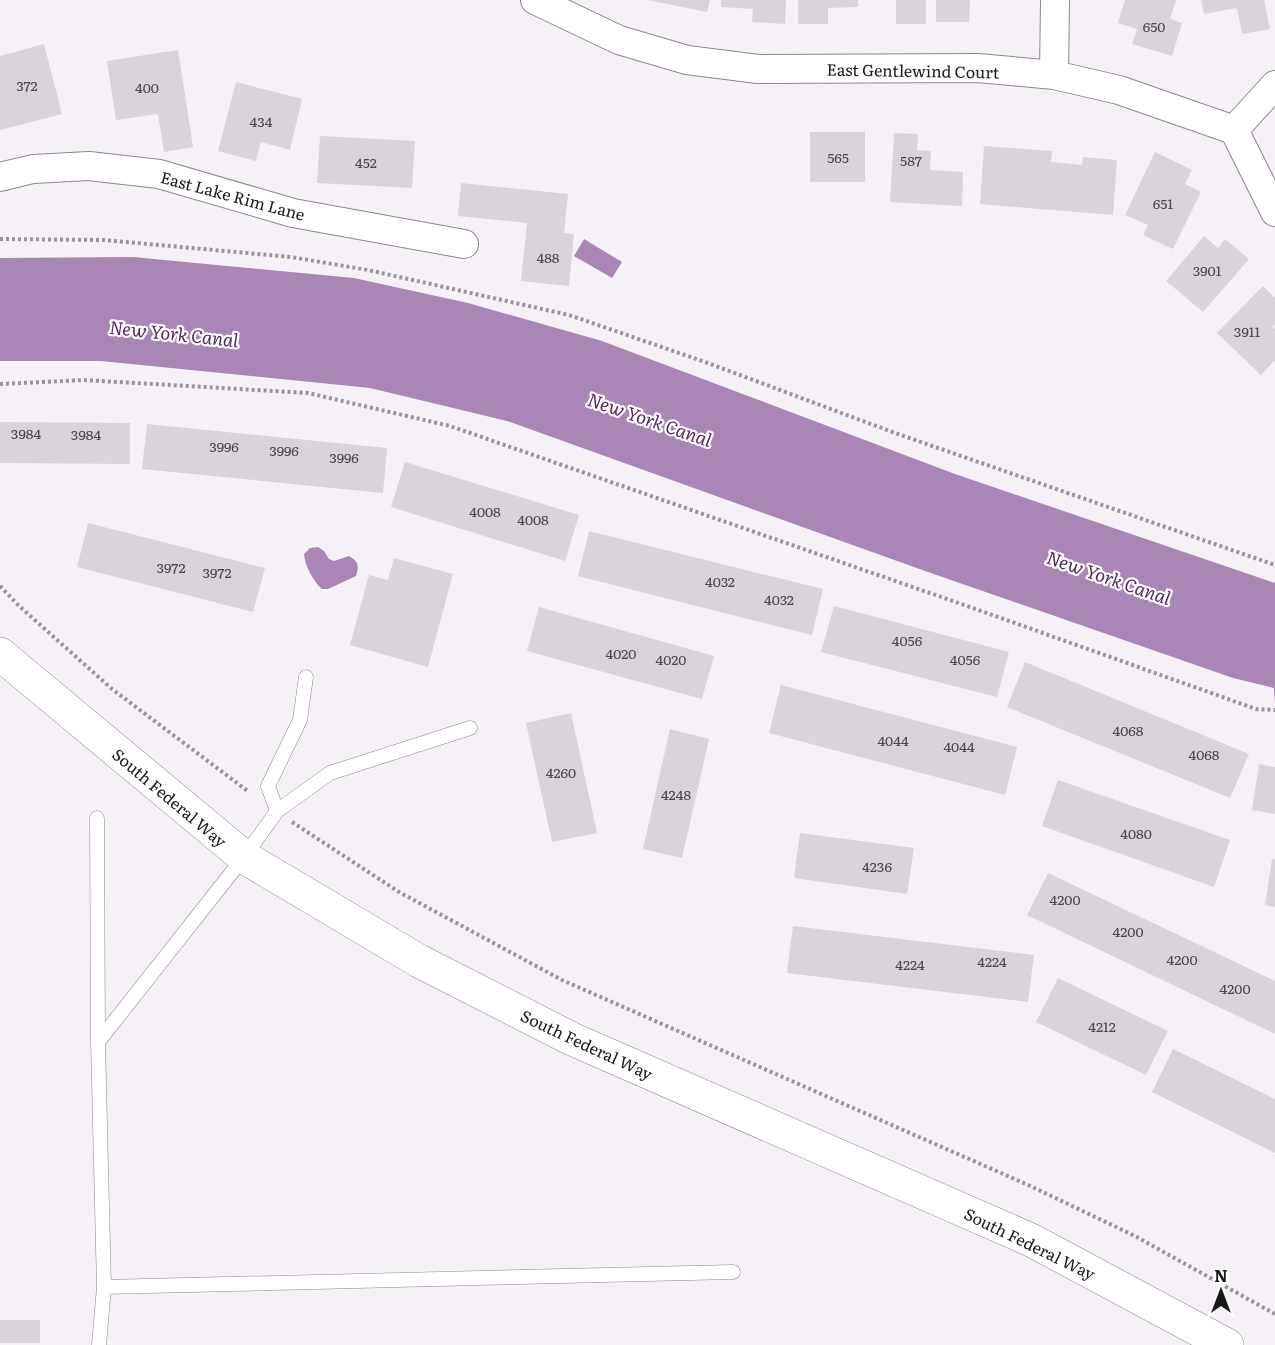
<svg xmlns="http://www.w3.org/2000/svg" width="1275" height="1345" viewBox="0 0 1275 1345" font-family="Literata,serif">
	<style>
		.water { fill: #a986b6 }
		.building { fill: #d8d4da }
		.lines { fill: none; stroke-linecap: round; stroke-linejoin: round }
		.lane-casing { stroke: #8b878d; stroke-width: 15 }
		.street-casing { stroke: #8b878d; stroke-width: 30 }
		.secondary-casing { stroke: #8b878d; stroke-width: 34 }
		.path { stroke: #989599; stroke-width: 4; stroke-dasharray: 3 3; stroke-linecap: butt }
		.lane { stroke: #fff; stroke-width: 14 }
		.street { stroke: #fff; stroke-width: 28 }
		.secondary { stroke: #fff; stroke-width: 33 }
		.labels { text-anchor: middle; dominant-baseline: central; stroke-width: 4.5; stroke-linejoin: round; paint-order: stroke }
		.number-label { font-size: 14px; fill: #4a474a }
		.street-label { font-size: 16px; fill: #1a181a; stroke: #fff }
		.water-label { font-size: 18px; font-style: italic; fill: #542763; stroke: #fff }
	</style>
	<rect width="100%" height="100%" fill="#f5f1f7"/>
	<!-- water -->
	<path class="water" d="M584,239L622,262L612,278L574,256Z
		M133,257L354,278L468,303L602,341L955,474L1275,583V705L1274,688L1233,678L925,571L507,421L370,388L101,361H0V258Z
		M318,547L324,551L329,559L334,561L349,556C359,562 359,566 356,576L328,589H322C313,581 305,566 304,554L310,548Z"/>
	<!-- building -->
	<path class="building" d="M648,0H710L707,12Z
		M721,0H786L785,24L752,22L753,9L721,7Z
		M798,0H858V7L828,8V24H798Z
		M896,0H926V24H896Z
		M936,0H970L969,22H936Z
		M1125,0H1176L1170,19L1182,23L1172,56L1132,44L1137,29L1118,23Z
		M1201,0H1264L1270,29L1242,34L1237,8L1204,14Z
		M44,44L62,114L0,130V56Z
		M178,50L193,147L164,152L158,114L116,120L107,61Z
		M236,82L302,99L290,150L261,142L256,161L218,151Z
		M810,132H865V182H810Z
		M894,133L918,134L917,150L931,151L930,170L963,172L962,206L890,202Z
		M320,136L415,141L412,188L317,183Z
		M984,146L1052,151L1051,162L1082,165L1083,157L1117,160L1113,215L980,204Z
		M1155,152L1192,170L1185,184L1201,192L1173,249L1143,235L1148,225L1125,215Z
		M461,183L568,194L564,233L574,234L569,286L521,281L527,223L458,216Z
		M1204,236L1218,248L1225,239L1249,259L1203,312L1166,281Z
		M1263,286L1275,298V324L1272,327L1275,329V360L1261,375L1217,333Z
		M0,422L130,423V464L0,463Z
		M147,424L387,448L383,493L142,469Z
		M405,462L579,515L565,561L391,507Z
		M88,523L265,568L253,612L77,567Z
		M589,531L823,589L812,635L578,576Z
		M394,558L453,574L428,667L350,645L369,575L388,580Z
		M834,606L1009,652L997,697L821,652Z
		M539,607L714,656L702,699L527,651Z
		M1025,662L1249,754L1230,798L1007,707Z
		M781,685L1017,747L1005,795L769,733Z
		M571,713L597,833L552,842L526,723Z
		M670,729L709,739L682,858L643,849Z
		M1259,764L1275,767V814L1252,810Z
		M1058,780L1230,840L1214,887L1042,826Z
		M800,833L914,848L907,894L794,878Z
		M1272,859H1275V907L1265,905Z
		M1048,873L1275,981V1034L1027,915Z
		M793,926L1034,955L1028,1002L787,973Z
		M1058,978L1168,1031L1146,1075L1036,1022Z
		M1173,1049L1275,1099V1153L1152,1092Z
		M0,1320H40V1343H0Z"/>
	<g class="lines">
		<!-- lane casing -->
		<g class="lane-casing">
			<path id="lane" d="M306,677L300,720L268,786L277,811L330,773L470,728
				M277,811L244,857L98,1042L104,1287L733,1272
				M97,818L98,1042
				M99,1345L104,1287"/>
		</g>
		<!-- street casing -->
		<g class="street-casing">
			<path id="street" d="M535,0L619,40L687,60L758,69L978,68L1054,75L1119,90L1234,130L1275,85
				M1054,75L1055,2
				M1234,130L1275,212
				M0,177L33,169L89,166L159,174L293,213L464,244"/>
		</g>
		<!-- secondary casing -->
		<g class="secondary-casing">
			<path id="secondary" d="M0,654L244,857L419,961L572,1039L1031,1240L1227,1345"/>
		</g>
		<!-- path -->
		<path class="path" d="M0,239L104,240L291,257L368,270L569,315L705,362L895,433L1275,565
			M0,384L84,380L308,393L450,426L970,607L1256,709L1275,710
			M0,586L19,606L112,689L249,792
			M292,822L399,892L562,980L1026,1184L1135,1236L1275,1314"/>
		<!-- lane -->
		<use href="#lane" class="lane"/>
		<!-- street -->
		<use href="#street" class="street"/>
		<!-- secondary -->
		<use href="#secondary" class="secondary"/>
	</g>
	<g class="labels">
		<!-- number labels -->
		<g class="number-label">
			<text x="1154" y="26">650</text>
			<text x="27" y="85">372</text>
			<text x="147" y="87">400</text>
			<text x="261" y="121">434</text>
			<text x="838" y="157">565</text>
			<text x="911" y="160">587</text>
			<text x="366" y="162">452</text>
			<text x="1163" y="203">651</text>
			<text x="548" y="257">488</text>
			<text x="1207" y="270">3901</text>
			<text x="1247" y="331">3911</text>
			<text x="26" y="433">3984</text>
			<text x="86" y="434">3984</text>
			<text x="224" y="446">3996</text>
			<text x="284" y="450">3996</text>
			<text x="344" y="457">3996</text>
			<text x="485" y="511">4008</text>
			<text x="533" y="519">4008</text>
			<text x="171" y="567">3972</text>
			<text x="217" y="572">3972</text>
			<text x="720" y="581">4032</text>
			<text x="779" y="599">4032</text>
			<text x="907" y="640">4056</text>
			<text x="621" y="653">4020</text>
			<text x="671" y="659">4020</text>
			<text x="965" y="659">4056</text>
			<text x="1128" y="730">4068</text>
			<text x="893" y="740">4044</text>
			<text x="959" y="746">4044</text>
			<text x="1204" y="754">4068</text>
			<text x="561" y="772">4260</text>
			<text x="676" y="794">4248</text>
			<text x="1136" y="833">4080</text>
			<text x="877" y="866">4236</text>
			<text x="1065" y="899">4200</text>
			<text x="1128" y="931">4200</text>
			<text x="1182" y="959">4200</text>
			<text x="992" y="961">4224</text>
			<text x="910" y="964">4224</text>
			<text x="1235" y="988">4200</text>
			<text x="1102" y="1026">4212</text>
		</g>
		<!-- street labels -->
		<g class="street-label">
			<text transform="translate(913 70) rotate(1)">East Gentlewind Court</text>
			<text transform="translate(233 195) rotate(15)">East Lake Rim Lane</text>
			<text transform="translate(170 797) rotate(40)">South Federal Way</text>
			<text transform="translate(587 1044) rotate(25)">South Federal Way</text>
			<text transform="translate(1030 1243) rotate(26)">South Federal Way</text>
		</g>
		<!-- water labels -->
		<g class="water-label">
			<text transform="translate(174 333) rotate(6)">New York Canal</text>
			<text transform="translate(650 419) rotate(19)">New York Canal</text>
			<text transform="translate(1109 577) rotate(19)">New York Canal</text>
		</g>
	</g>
	<!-- north arrow -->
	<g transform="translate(1221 1291)" stroke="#ffffff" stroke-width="4.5" paint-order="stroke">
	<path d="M0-4.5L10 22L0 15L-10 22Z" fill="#1a181a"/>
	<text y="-9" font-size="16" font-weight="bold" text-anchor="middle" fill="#1a181a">N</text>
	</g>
</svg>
